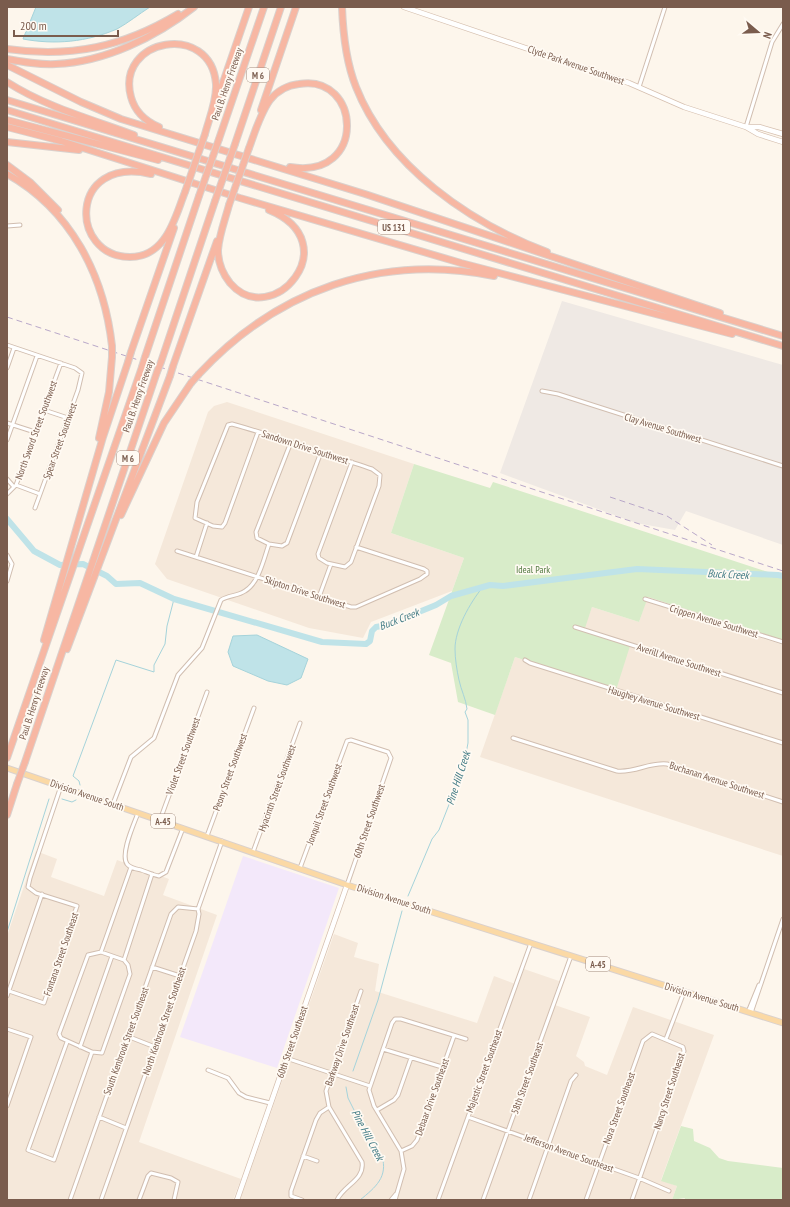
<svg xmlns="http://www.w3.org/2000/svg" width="790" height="1207" viewBox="0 0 790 1207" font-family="'PT Sans Narrow',sans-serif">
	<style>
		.residential { fill: #f5e8da }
		.industrial { fill: #efe9e4 }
		.education { fill: #f3e8fa }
		.green { fill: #d8ecc9 }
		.water { fill: #bfe3e8; stroke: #a5d3da }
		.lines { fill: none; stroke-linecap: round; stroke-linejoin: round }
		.stream { stroke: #a5d3da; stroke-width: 1 }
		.river { stroke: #bfe3e8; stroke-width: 6 }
		.minor-casing { stroke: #d1beb0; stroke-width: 5 }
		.secondary-casing { stroke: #d6c0b0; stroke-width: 6 }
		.primary-casing { stroke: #dad1cd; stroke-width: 7 }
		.motorway-casing { stroke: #dad1cd; stroke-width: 8 }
		.minor { stroke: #fff; stroke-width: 3 }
		.secondary { stroke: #fff; stroke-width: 4.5 }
		.primary { stroke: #fbd9a5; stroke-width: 5 }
		.motorway { stroke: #f7b7a3; stroke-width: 6 }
		.rail { stroke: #b9a8c9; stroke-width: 1; stroke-dasharray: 6 4; stroke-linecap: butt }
		.motorway-bridge-casing { stroke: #dad1cd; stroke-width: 8; stroke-linecap: butt }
		.motorway-bridge { stroke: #f7b7a3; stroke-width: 6 }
		.labels { text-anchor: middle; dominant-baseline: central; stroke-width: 3.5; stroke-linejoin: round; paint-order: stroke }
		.shield { fill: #fffaf3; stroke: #a28b7f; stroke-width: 1 }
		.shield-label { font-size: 9px; font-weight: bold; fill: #7a5c4d }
		.street-label { font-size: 10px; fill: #7a5c4d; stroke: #fffaf3 }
		.park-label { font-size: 10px; fill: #537a41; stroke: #fffaf3 }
		.water-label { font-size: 11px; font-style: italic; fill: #437c86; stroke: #fffaf3 }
	</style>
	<rect width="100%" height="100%" fill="#fdf6ec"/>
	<!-- residential -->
	<path class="residential" d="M227,402L414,464L391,533L464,558L452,591L371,622L363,638L309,628L167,579L155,564L208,412L214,406Z
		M646,601L783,645V856L480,757L515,657L616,690L583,631L592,607L639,622Z
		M36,851L57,859L51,877L104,896L117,860L169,879L163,895L217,915L139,1142L241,1179L233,1200H7V936Z
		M334,934L358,943L354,957L379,964L375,991L477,1023L494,976L518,985L524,969L559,981L552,1004L590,1017L576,1056L584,1062L585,1066L607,1075L633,1007L714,1035L661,1180L677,1186L672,1200H240Z"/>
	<!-- industrial -->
	<path class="industrial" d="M562,301L783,365V545L686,511L675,530L636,523L500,473Z"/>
	<!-- education -->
	<path class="education" d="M243,856L339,888L277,1068L180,1037Z"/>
	<!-- green -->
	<path class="green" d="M414,464L490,488L493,482L783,577V640L648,597L639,622L592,607L584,631L630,646L616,690L515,657L495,715L458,702L451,663L429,655L464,558L391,533Z
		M681,1126L693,1129L694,1141L710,1148L719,1158L728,1161L783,1168L782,1200H684L685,1198L672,1200L677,1186L661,1181Z"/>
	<!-- water -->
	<path class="water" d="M36,7H150C139,14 128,23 117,29C87,42 55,45 23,39Z
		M257,635L308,659L301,678L287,685L268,681L233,666L228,652L233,636Z"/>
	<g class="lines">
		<!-- stream -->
		<path class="stream" d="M80,785L79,781L73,776L116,660L154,672V665L165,644L167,626L174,599
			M62,799L72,802L76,800
			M408,896L432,839L439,830L463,769L468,743V720L465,712L467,709C466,699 461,690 459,680C457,671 455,659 455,649C455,629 470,603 482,588
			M7,932L49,799
			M353,1071L378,1000L402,911
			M346,1087L348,1098L358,1118L382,1156C388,1177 376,1187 360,1200"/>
		<!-- river -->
		<path class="river" d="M7,519L34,551L60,565L83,564L107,576L116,584L140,583L174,599L322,642L366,644L370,641L372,631L376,627L387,625L436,605L451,596L490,585L503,586L637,569L778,575L783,576"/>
		<!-- minor casing -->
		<g class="minor-casing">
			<path id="minor" d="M639,87L665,7
				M746,127L772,42L783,24
				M7,226L20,225
				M7,345L75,368L82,373L78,390L35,508
				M7,368L14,348
				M542,391L558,394L783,466
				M44,410L68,418
				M7,423L35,432
				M258,432L225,523L222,527L213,526L195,518L197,502L228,425L232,424C279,437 326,454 372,469L380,475L379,486L351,562L345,567L327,563L319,558L318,554L352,462
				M7,440L37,356
				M291,442L256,532L257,538L269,544L282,546L287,543L321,452
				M7,479L14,487
				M16,485L40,494
				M7,494L16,485L61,363
				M177,551L351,607H356L420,579L427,574V571L424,569L356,547
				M7,555L12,564L7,581
				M196,557L207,523
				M319,597L331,564
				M645,599L783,642
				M575,627L783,693
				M525,660L530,663L783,743
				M513,738L617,771C635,773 649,762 667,764L783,802
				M113,804L131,757L154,738L178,675L202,648L221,600C229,595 238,596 245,591C259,583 264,558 269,544
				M138,813C134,824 120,854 127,864C130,868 136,869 141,870C147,872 153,875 159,876L166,872L183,828
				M160,820L207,692
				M207,836L254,708
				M253,852L300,723
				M300,868L347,741L351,740L388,752L391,758L347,885
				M101,952L131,867
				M124,960L101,952L88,955L59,1034L61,1038L92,1052L102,1053L130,974L128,965L124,960L152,874
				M152,967L180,976
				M9,991L44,1003L77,906L36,893L28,887L30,878L61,786
				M7,996L42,894
				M748,1012L759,985
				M751,1013L783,919
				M7,1029L31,1037L7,1106
				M127,1036L155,1047
				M666,1039L684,992
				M67,1042L28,1150L54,1160L92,1052
				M80,1047L112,956
				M383,1049L442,1067
				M286,1058L370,1086
				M208,1070L228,1078L239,1093L246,1097L270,1103
				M377,1110L394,1100L398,1095L411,1058
				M99,1117L126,1128
				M468,1117L639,1178L669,1191
				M401,1151L412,1146L417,1140L454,1036
				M303,1156L317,1161
				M70,1200L171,914L178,907L198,909
				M101,1200L196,931L199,914L198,909L222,841
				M139,1200L148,1176L151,1173L171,1178L178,1182L174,1200
				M302,1200L291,1196V1191L316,1120L320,1113L329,1107
				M337,1200C344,1185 365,1180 362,1162L329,1107L326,1091L361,991
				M391,1200L396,1194
				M395,1200L404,1169L401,1151L374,1106L369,1090L392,1023L395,1019H401L466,1039
				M438,1200L531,943
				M483,1200L571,956
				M529,1200L571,1081L576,1075
				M586,1200L643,1041L652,1034L683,1047L684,1051L632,1200"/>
		</g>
		<!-- secondary casing -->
		<g class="secondary-casing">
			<path id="secondary" d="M404,7L629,83L684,107L746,127L758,134L783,142
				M746,127H759L783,134
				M237,1200L347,885"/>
		</g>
		<!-- primary casing -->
		<g class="primary-casing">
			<path id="primary" d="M7,768L347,885L783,1023"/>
		</g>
		<!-- motorway casing -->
		<g class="motorway-casing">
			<path id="motorway" d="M342,7C343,34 346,62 356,87C387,166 470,223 547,252
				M7,49C71,58 123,47 178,14
				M7,59C23,62 39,65 56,64C105,62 156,37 194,7
				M7,65L81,102L121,119L365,194L613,277
				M7,82C46,107 91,119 134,135
				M7,100L783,336
				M217,100L249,7
				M7,110L783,346
				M261,110L296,7
				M7,120L158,160
				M7,127L61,141L240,198L461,263L732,334
				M159,127C145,121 135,112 131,97C115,38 211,21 216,84C217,100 209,119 205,134
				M219,139L264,7
				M7,142L79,150
				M235,144L281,7
				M249,148C255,132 260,114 270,100C277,91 288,85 299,84C361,73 368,180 290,167
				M7,165L31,183L58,210
				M7,174C71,210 104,275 112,346
				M151,174C68,155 69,257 130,257C144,257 156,250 164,239C174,226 179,207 185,192
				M229,205C225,220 219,235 218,250C218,263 222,273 230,283C272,332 349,243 269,210
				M610,276L720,313
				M131,352L174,228
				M145,357L199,196
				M161,362L215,201
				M173,366L217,241
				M199,374C277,290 381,253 494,276
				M99,438L109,392L112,357
				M121,515L164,423L191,383
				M44,640L103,437L128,362
				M67,649L170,376
				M7,758L142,367
				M25,762L157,372
				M7,815L17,784"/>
		</g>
		<!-- minor -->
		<use href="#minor" class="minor"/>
		<!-- secondary -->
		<use href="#secondary" class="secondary"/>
		<!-- primary -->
		<use href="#primary" class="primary"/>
		<!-- motorway -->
		<use href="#motorway" class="motorway"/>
		<!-- rail -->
		<path class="rail" d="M7,317L783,571
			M610,497L667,516L712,545"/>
		<!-- motorway-bridge casing -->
		<g class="motorway-bridge-casing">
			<path id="motorway-bridge" d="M185,192L205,134
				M199,196L219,139
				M215,201L235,144
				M229,205L249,148
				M112,346V357
				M128,362L131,352
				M142,367L145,357
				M157,372L161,362
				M170,376L173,366
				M191,383L199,374
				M17,784L25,762"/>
		</g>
		<!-- motorway-bridge -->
		<use href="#motorway-bridge" class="motorway-bridge"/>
	</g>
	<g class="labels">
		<!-- shield labels -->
		<g class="shield">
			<rect x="247" y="68" width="22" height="14" rx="3"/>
			<rect x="378" y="220" width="32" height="14" rx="3"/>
			<rect x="117" y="451" width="22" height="14" rx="3"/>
			<rect x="151" y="814" width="24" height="14" rx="3"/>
			<rect x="586" y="957" width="24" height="14" rx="3"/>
		</g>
		<g class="shield-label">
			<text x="258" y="75">M 6</text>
			<text x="394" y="227">US 131</text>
			<text x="128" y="458">M 6</text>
			<text x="163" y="821">A-45</text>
			<text x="598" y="964">A-45</text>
		</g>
		<!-- street labels -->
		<g class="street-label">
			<text transform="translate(576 65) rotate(19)">Clyde Park Avenue Southwest</text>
			<text transform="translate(227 84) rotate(-71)">Paul B. Henry Freeway</text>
			<text transform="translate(138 396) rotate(-71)">Paul B. Henry Freeway</text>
			<text transform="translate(663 428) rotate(17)">Clay Avenue Southwest</text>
			<text transform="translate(36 430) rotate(-70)">North Sword Street Southwest</text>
			<text transform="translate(60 441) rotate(-70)">Spear Street Southwest</text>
			<text transform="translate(305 447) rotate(18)">Sandown Drive Southwest</text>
			<text transform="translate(305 592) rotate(18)">Skipton Drive Southwest</text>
			<text transform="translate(714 621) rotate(17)">Crippen Avenue Southwest</text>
			<text transform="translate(679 660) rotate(18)">Averill Avenue Southwest</text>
			<text transform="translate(34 703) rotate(-72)">Paul B. Henry Freeway</text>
			<text transform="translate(654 703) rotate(17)">Haughey Avenue Southwest</text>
			<text transform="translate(183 756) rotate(-70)">Violet Street Southwest</text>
			<text transform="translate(230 772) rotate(-70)">Peony Street Southwest</text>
			<text transform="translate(717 780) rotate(18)">Buchanan Avenue Southwest</text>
			<text transform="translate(277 788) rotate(-70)">Hyacinth Street Southwest</text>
			<text transform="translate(87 795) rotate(19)">Division Avenue South</text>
			<text transform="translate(324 804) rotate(-70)">Jonquil Street Southwest</text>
			<text transform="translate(369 821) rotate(-71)">60th Street Southwest</text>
			<text transform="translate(394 899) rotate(18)">Division Avenue South</text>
			<text transform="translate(61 954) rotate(-71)">Fontana Street Southeast</text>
			<text transform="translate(702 997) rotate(17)">Division Avenue South</text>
			<text transform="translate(164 1021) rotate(-71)">North Kenbrook Street Southeast</text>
			<text transform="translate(126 1041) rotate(-70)">South Kenbrook Street Southeast</text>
			<text transform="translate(292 1042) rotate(-71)">60th Street Southeast</text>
			<text transform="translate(342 1045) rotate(-71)">Barkway Drive Southeast</text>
			<text transform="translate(484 1071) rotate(-70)">Majestic Street Southeast</text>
			<text transform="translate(527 1078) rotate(-70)">58th Street Southeast</text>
			<text transform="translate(669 1091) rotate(-72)">Nancy Street Southeast</text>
			<text transform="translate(432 1097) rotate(-70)">Debaar Drive Southeast</text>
			<text transform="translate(619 1108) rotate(-70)">Nora Street Southeast</text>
			<text transform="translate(569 1153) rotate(20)">Jefferson Avenue Southeast</text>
		</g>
		<!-- park labels -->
		<g class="park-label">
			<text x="533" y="569">Ideal Park</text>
		</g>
		<!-- water labels -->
		<g class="water-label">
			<text transform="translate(728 574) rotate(3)">Buck Creek</text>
			<text transform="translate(399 619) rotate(-21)">Buck Creek</text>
			<text transform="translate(458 778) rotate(-72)">Pine Hill Creek</text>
			<text transform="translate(368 1135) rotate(62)">Pine Hill Creek</text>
		</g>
	</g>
	<!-- border -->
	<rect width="790" height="1207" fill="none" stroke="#7a5c4d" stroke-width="16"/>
	<!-- north arrow -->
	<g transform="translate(758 32) rotate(109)" stroke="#fffaf3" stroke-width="3" paint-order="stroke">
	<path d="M0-3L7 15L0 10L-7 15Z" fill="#7a5c4d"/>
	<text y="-6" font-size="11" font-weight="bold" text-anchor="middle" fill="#7a5c4d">N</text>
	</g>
	<!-- scale -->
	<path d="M14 30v6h104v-6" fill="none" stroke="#7a5c4d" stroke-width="2"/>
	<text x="20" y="30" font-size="12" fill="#7a5c4d" stroke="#fffaf3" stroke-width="3" paint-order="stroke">200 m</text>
</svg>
